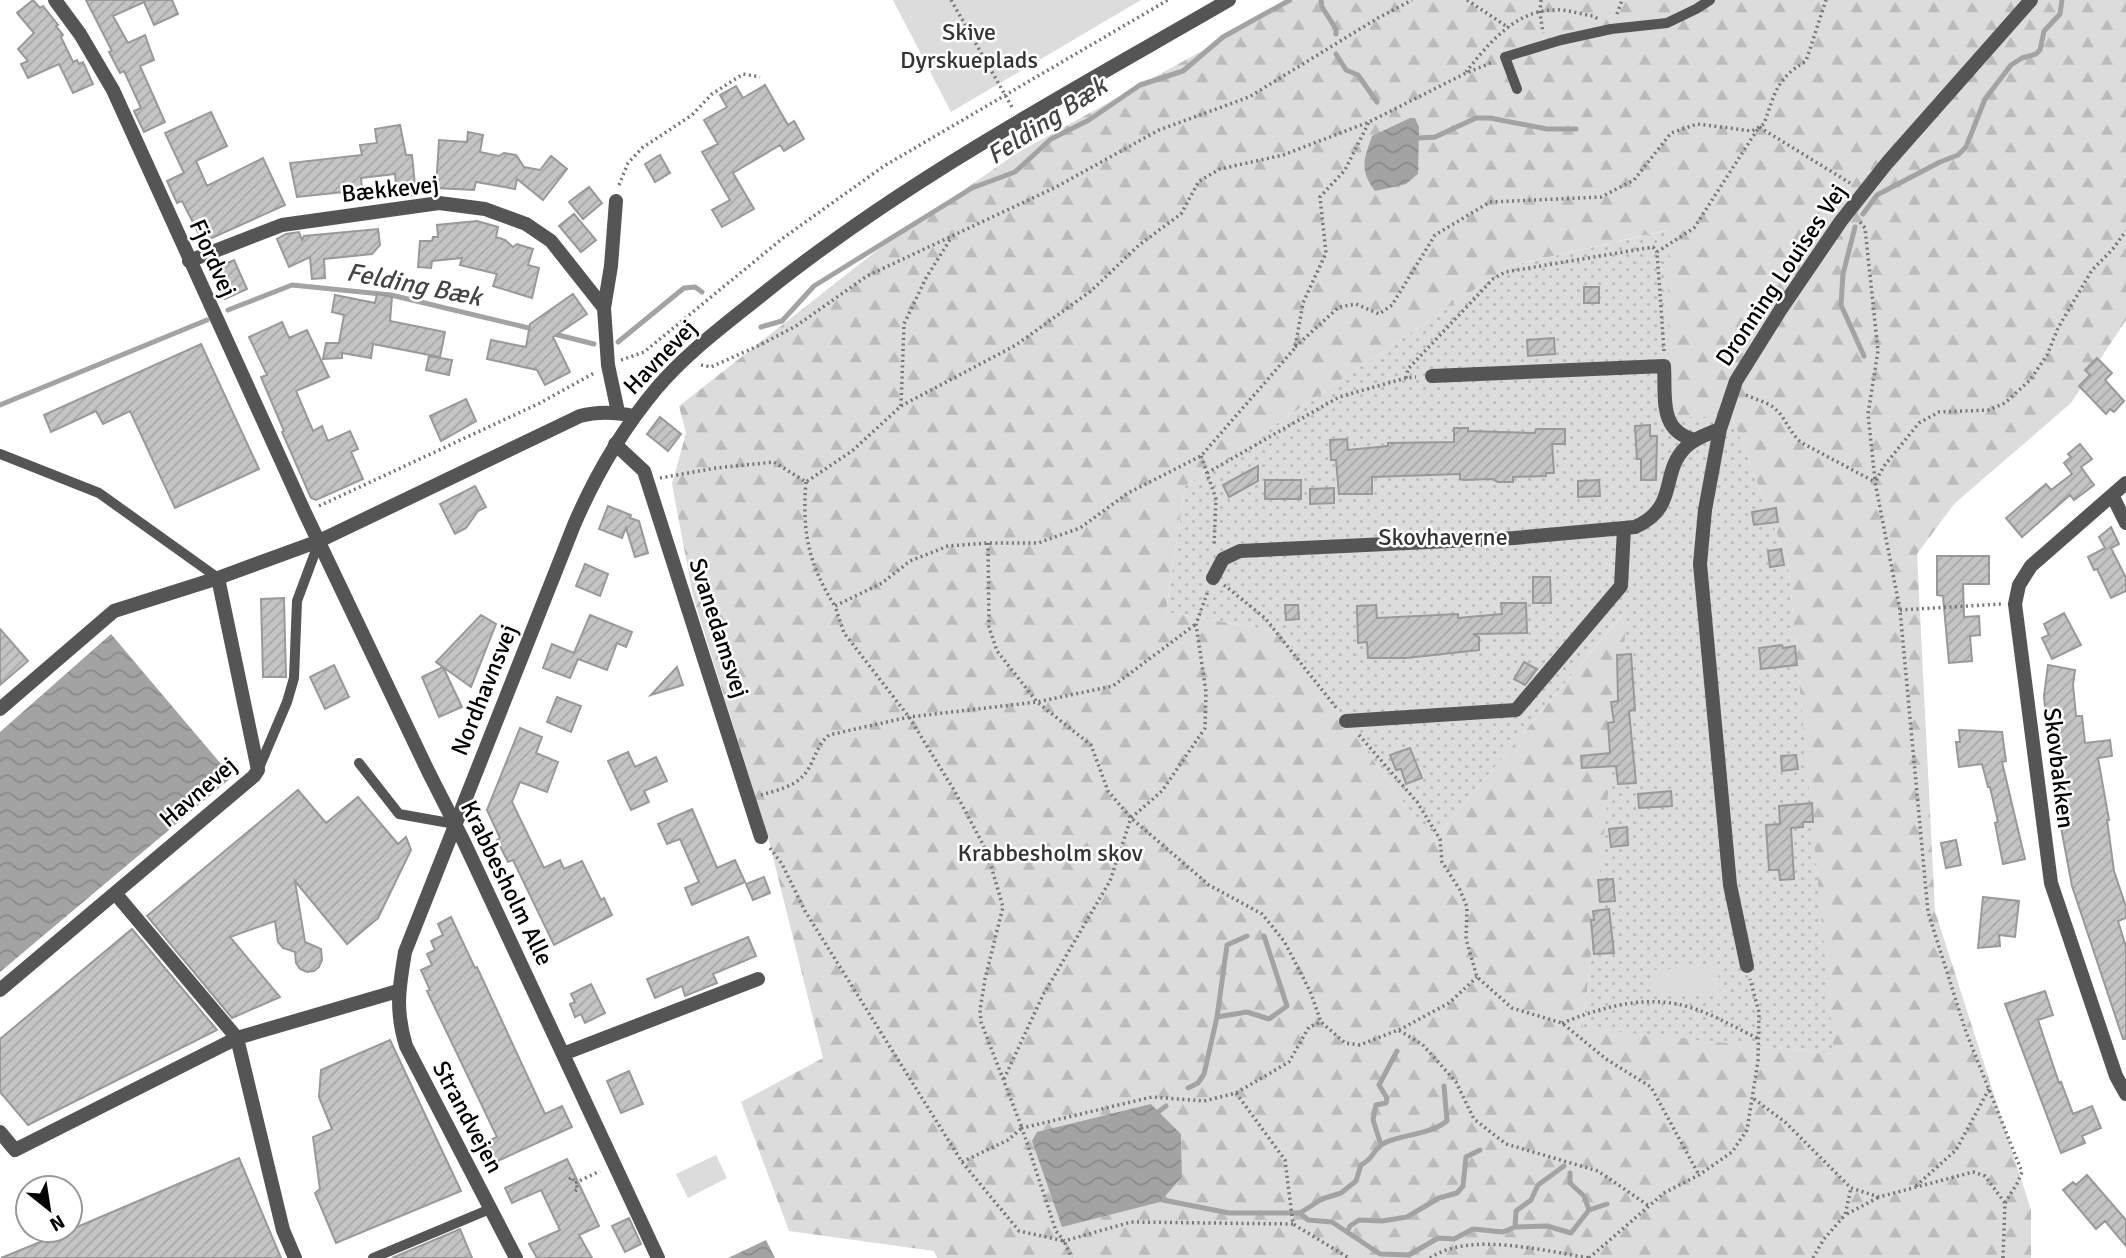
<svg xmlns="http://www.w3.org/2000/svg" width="2126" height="1258" viewBox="0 0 2126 1258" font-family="Signika,sans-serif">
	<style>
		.grass { fill: url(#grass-dots) }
		.forest { fill: url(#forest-firs); fill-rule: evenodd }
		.park { fill: #dcdcdc }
		.water { fill: url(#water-waves) }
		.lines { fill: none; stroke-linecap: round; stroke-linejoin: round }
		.stream { stroke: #a3a3a3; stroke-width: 5 }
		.building { fill: url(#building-hatch); stroke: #999; stroke-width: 2 }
		.path { stroke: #777; stroke-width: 3.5; stroke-dasharray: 2 3.5; stroke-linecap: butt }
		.service { stroke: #555; stroke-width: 10 }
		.minor { stroke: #555; stroke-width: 14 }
		.tertiary { stroke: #555; stroke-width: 14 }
		.labels { text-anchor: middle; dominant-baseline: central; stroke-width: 5; stroke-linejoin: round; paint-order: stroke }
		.park-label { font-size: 24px; fill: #333; stroke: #fff }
		.street-label { font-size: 24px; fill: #000; stroke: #fff }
		.water-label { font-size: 26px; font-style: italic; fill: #444; stroke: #fff }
	</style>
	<defs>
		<pattern id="grass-dots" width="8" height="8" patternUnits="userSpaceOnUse" patternTransform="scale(1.75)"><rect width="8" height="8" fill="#dcdcdc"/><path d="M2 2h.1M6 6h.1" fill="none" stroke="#bbb" stroke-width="1.8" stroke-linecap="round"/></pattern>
		<pattern id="forest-firs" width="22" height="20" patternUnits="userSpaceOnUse" patternTransform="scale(1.75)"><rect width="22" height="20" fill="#dcdcdc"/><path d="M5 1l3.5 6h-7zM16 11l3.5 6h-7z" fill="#bbb"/></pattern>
		<pattern id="water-waves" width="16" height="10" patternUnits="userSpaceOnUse" patternTransform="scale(1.75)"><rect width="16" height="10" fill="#a3a3a3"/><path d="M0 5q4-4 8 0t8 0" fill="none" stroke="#8b8b8b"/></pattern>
		<pattern id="building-hatch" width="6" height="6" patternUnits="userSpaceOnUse" patternTransform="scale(1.75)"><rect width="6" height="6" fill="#c4c4c4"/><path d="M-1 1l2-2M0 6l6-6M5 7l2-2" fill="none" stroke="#a7a7a7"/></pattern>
	</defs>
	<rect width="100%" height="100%" fill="#fff"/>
	<!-- grass -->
	<path class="grass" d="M1669,230V417H1732L1788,562L1835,1054L1583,1029L1627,609L1432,842L1281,632L1166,612L1185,486L1509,266Z"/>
	<!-- forest -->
	<path class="forest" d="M1294,0H2126V320L2071,403L1954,504L1917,554L1935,911L2031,1210V1258H937L934,1251L789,1231L741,1102L823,1058L769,841L693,596L672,484L686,433L679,406L880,248L1017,153ZM1668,230L1669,417H1732L1788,562L1834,1054L1583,1028L1628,608L1432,842L1281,632L1166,612L1185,486L1509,266ZM1151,1104L1181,1134L1182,1177Z"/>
	<!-- park -->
	<path class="park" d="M893,0H1141L951,112Z
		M1718,966L1720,995L1654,994L1653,970Z
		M716,1155L727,1178L688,1198L676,1174Z"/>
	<!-- water -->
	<path class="water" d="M1410,118H1415L1419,127L1418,174L1406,184L1375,191C1359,170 1364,159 1372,136Z
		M111,634L232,777L0,972V732Z
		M1151,1104L1181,1134L1182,1177L1160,1202L1062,1227L1032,1141L1037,1132Z
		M766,1240L775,1258H728Z"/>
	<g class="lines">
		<!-- stream -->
		<path class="stream" d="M1321,0L1322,7L1336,29V34
			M1336,54L1346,70L1358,75L1377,102
			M1419,138L1435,137L1476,118H1490L1547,129H1576
			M1863,214L1877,195L1940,162L1958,155L1966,147L1985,99L2011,65L2022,58L2036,54L2040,50L2044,31L2060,14L2062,0
			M1855,227L1843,274L1841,305L1864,356
			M228,310L292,285L391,295L533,329
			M761,327L782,321L814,286L972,188L1015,172L1051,139L1089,120L1140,85L1183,71L1223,37L1290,0
			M550,333L594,344
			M618,342L684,288L695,287L702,292
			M0,405L207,320
			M1217,1017L1247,1012L1269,1019L1287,1006L1264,936
			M1188,1088L1198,1083L1204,1074L1217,1017L1227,945L1247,936
			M1158,1112L1166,1106
			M1381,1145L1373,1120L1376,1105L1386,1103L1387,1098L1379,1085L1397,1051
			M1570,1173V1183L1584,1196L1589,1210
			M1163,1200L1229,1213H1300L1308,1220L1332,1222L1380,1254L1409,1255L1438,1238L1454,1239L1473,1229L1503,1232L1515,1227L1547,1226L1571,1233L1589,1210L1607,1204
			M1300,1213L1322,1199L1341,1193L1356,1181L1361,1165C1373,1159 1371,1154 1380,1146C1392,1135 1429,1136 1447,1121L1444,1086
			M1515,1227L1516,1211L1531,1200L1538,1185L1564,1166
			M1347,1232L1350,1226L1359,1220L1382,1221L1407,1217L1439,1198L1457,1193L1463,1186L1466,1157L1480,1150"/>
	</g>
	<!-- building -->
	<path class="building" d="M33,0L40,8L43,6L58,25L56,26L63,35L61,37L73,62L77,60L79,64L83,62L93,84L73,93L59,64L28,78L21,64L28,61L18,49L34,33L17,13Z
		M86,0H172L178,14L154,25L144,2L113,16L128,43L145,35L154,60L140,66L165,122L144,132L134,111L141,108L124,71L120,73L109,52L112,51Z
		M765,85L788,125L794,121L804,139L784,151L780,145L733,173L754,209L722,227L712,210L730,200L702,152L718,144L704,120L727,107L720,95L736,86L743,98Z
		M211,112L227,146L196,161L207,186L263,158L285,205L203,242L182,201L177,203L167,181L184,173L165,133Z
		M400,125L406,155H412L416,195L397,196L395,174L361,178L362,190L297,197L290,163L362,155L360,145L377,143L375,129Z
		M468,132L483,135L480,152L499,156L504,153L516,155L524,167L540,170L551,156L567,169L543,200L517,179L515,189L476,182L474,190L436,188L439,140L467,142Z
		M660,155L670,173L655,182L645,164Z
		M589,187L602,203L583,219L569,202Z
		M574,214L596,240L581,252L559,226Z
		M477,221L498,227L496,237L505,240L513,247L517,244L533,249L528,265L539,268L532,298L493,286L497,274L460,265L462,258L432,261L431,268L418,267L420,241H432L433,237H438L437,225Z
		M378,229L380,245L372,254L324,259L325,278L312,279L310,257L289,267L277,239L286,234L299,232L302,240L304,236Z
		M234,260L247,289L225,299L211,270Z
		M1584,287H1599V303H1584Z
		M377,294L392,297L390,321L445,332L440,357L373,344L371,358L342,353V358L323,359L326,343H339L344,315L332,312L335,295L375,303Z
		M573,294L587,314L553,337L570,372L545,385L537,370L487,359L491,340L526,347L530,324Z
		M282,322L289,338L307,330L329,377L296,391L313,431L322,426L328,441L350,431L358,449L351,452L363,479L316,500L311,498L282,432L284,431L261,377L267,375L249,337Z
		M1554,338L1555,354L1528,356L1527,340Z
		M201,344L259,469L175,508L130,411L103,424L96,411L51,432L44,415Z
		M429,356L452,360L449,375L426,370Z
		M2097,358L2112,373L2105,380L2124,401L2114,412L2110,409L2106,414L2079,386L2090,375L2085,370Z
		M466,399L476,421L441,441L430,416Z
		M660,417L681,434L668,451L647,434Z
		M1650,425V436H1657L1656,480H1641V459H1637L1635,426Z
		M1454,428H1468V431L1535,433L1536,429H1565V444H1552L1554,473H1546V476L1513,477V482H1498L1492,479L1464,480L1460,479V474L1372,477V494H1339L1336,460H1331L1330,440L1347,439L1348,450L1388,446V443L1454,442Z
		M2080,444L2092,459L2081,467L2094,485L2074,500L2070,495L2022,537L2006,518L2046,484L2051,490L2072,474L2064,463L2071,457L2068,454Z
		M1258,466V481L1229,497L1223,485Z
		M1265,480H1301V499H1265Z
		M1599,480L1600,496L1578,497V481Z
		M475,486L486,507L478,511L466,528L455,534L440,504Z
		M1334,488V503L1310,504V489Z
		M608,506L631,515L630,518L639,521L648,553L635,557L626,528L622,538L599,529Z
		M1776,508L1778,522L1754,525L1752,512Z
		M2111,527L2119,544L2111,548L2126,578V591L2111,598L2097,569L2094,570L2088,557L2105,548L2099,537Z
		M1781,549L1784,565L1770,567L1768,551Z
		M1937,556H1989V584H1963L1964,617L1979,616L1980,635L1970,636L1972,661L1949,663L1943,596L1937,595Z
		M585,564L608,574L600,596L576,586Z
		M1533,577H1550L1551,603H1533Z
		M284,598L286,677H263L261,599Z
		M1501,603H1526L1527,633L1473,634L1479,637V650L1406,658H1368L1367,642L1358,643L1357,606L1376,605L1377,618L1458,614V618L1502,614Z
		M1285,605H1298L1299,619L1286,620Z
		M2064,613L2081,645L2052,659L2042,638L2049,635L2044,624Z
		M481,615L496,624L471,687L436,662Z
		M590,615L632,632L626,647L617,643L607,670L578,659L570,678L543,668L552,644L574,653Z
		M0,629L28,661L0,685Z
		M1782,645L1783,648L1795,646L1797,665L1761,669L1759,648Z
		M1631,654L1635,710L1629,711L1636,783L1618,784L1616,766L1582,768L1581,756L1610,753L1608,723L1614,722L1611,702L1618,701L1617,655Z
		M1524,662L1537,669L1525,685L1514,679Z
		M334,665L349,697L325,709L310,677Z
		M2048,665L2075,670L2073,685L2076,716H2082L2085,743L2110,740L2112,756L2098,758L2109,820H2107L2114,871L2126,907V918L2118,921L2126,947V1039H2123L2072,886L2054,790L2059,789L2050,729H2047L2044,696Z
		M443,667L462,707L439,717L422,677Z
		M677,667L683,685L651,695Z
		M557,697L581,706L571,732L547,722Z
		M520,728L542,737L536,753L558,762L547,792L520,782L512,802L544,868L560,860L564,869L582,861L601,900L604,898L612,915L554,945L513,860L508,862L497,840L500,838L487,810Z
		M1959,730L2002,732L2006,761L2002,762L2025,859L2003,864L1995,823L1998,822L1990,787H1988L1982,764L1959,767L1956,742H1960Z
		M1410,748L1422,778L1406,784L1401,769L1396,770L1390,755Z
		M628,752L635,767L656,757L667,781L644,791L649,802L631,810L608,761Z
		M1796,755L1798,769L1782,771L1781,756Z
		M298,790L326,823L358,797L398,844L406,837L411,850L378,918L347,944L295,881L305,942L321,949L322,960L319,967L314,971L307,972L300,969L296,963L295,952L283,948L278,942L275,921L230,937L280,997L232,1018L147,916Z
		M1671,791L1672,806L1639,808L1638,794Z
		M1812,803L1813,822H1803V827L1791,828L1794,879L1780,880L1779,870H1769L1766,825L1780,824L1779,806Z
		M692,809L717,868L735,860L745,882L692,905L685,888L699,882L680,839L667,844L658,824Z
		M1627,827L1628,845L1611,847L1609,829Z
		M1956,840L1961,865L1946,868L1941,843Z
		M764,877L770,893L753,900L746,884Z
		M1613,879L1615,901L1600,902L1598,880Z
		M1983,897L2019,901L2015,937L1999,935L2000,946L1978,948Z
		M1609,909L1614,953L1594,954L1591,920H1594L1593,911Z
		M451,917L475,968L477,967L545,1114L562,1106L572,1127L491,1164L482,1144L497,1137L427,991L430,990L421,970L432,965L427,954L435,950L431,941L443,935L438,924Z
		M132,929L217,1030L28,1125L0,1092V1039Z
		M748,937L756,956L713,974L717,983L685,996L682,986L655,998L647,979Z
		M591,984L605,1013L585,1023L581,1014L575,1017L570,1004L575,1002L571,994Z
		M2045,991L2053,1015L2038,1020L2059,1083L2061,1082L2073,1114L2092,1106L2101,1128L2082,1136L2085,1143L2061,1153L2005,1004Z
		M390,1040L461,1191L336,1243L315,1193L320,1189L313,1137L332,1129L319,1097L321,1070Z
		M629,1071L643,1104L621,1113L607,1081Z
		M239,1158L281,1258H1L70,1230Z
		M567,1159L599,1226L579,1235L592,1258H537L529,1244L560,1230L541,1190L512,1203L505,1188Z
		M2087,1175L2126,1220V1246L2105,1221L2096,1229L2063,1190L2073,1182L2076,1185Z
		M629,1218L641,1244L625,1252L612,1226Z
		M460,1229L472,1258H392Z"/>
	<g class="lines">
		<!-- path -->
		<path class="path" d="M951,0L1012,107
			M1467,0L1509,28
			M1541,0L1540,13L1543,33
			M1617,14L1622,0
			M1466,72C1488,44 1516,10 1554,10C1566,9 1580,14 1593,16L1598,19
			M619,185L628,163L642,148L692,115L712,94L743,74L760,77
			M1860,222L1865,228L1878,351L1868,414L1875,480
			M1295,347L1339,307L1356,304L1379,314L1392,305L1435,235L1490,202L1601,197L1634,180L1671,133L1697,124L1752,131L1764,124C1775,93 1776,79 1806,61L1826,0
			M1664,351L1657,252L1694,228L1759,127L1850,183
			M621,360L644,352L783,238L884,166L1168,0
			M701,365L711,367L758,346L796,326L867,276L1056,187L1159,130L1249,97L1378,18L1412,0
			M1406,378L1408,369L1493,279L1505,272L1653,247L1657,252
			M1746,395C1755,399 1766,402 1773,407C1786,417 1789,433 1802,443L1875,482
			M901,406L904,324L926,278L951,238
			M1201,456L1216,499L1214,546
			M1207,473L1339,397L1406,378L1416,377
			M660,478L716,468L774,462L806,482L852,451L901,406L1016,345L1091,291L1139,245L1181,214L1199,181L1220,169L1283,155L1369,122L1464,74L1493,62
			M806,482C802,531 808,564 835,606
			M319,506L540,403L596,372
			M988,543L989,627L997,651L1037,702L1091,745L1108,791L1131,818L1209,885L1262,914L1284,941L1310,991L1321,1022L1345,1043L1360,1045L1398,1030L1422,1044L1456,1082L1474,1119L1506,1144L1598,1171L1649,1206
			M1224,585L1265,618L1338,710
			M1900,610L2002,604
			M1359,735L1417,802L1440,839L1442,862L1460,890L1467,907L1466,939L1477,977L1512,1008L1562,1023L1606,1059L1651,1087L1699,1175
			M761,795C775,791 792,787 802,777C814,766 815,746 829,735L909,717L1037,702L1113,686L1196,624
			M770,848L782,864L805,911L962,1162L1019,1231L1064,1241L1072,1258
			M1562,1023C1603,1007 1646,994 1689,1007C1713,1014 1736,1028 1759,1039
			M1399,1030L1449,1003L1477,977
			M1004,1079L1043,995L1110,881L1131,818L1162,791L1205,728L1206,692L1196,624L1208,591
			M1236,1093L1285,1160L1293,1224L1349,1258
			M1754,1099L1785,1122L1851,1188L1879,1197L1973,1172L1985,1176L2005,1203
			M962,1162L1008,1140L1022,1128L981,1022L980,1010L985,979L1003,907L987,852L954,790L909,717L844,633L835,606L882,583L910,561L948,546L988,543H1038L1080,528L1128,493L1201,456L1295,348L1303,303L1326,253L1320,197L1345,170L1369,122
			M569,1179L572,1177L575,1183
			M575,1183L600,1171
			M1916,1186L1956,1150L1989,1089
			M575,1191L578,1189L575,1183
			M1847,1214L1879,1197
			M1293,1224L1131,1222L1064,1241L1056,1231L1022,1128L1152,1097L1204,1101L1236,1093L1289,1062L1309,1027L1321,1022
			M1430,1258C1470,1231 1543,1251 1590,1258
			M1589,1258L1664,1193L1699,1175L1732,1152L1747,1130L1758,1061L1759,1012L1750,979
			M1813,1258L1824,1239L1845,1215L1851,1188
			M2003,1258L2005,1203L2018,1182L2022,1172L1966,1032L1928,912L1900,610L1875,482L1884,466L1919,423L1939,412L1989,410L2005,403L2030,380L2047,355L2058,328L2092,270L2112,250L2126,231"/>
		<!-- service -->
		<path class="service" d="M1517,89L1505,57L1561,40L1611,29L1667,23L1696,9L1710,0
			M0,454L99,493L218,578
			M359,763L399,814L455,824
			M259,768L287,702L294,678L297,601L319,542
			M373,1258L490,1209"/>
		<!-- minor -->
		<path class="minor" d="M55,0L80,34L113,90L305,513L428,771L464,842L658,1258
			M189,261L282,225L439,203L485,209L526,224L551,241L604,308L608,365L618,412
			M604,308L611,266L616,201
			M1432,376L1664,366C1666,397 1658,431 1695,440
			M615,444L644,471L761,837
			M2126,483L2031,566L2019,585L2015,604L2051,883L2116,1076L2126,1094
			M2113,497L2126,523
			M1213,578L1223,559L1240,551L1514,538L1635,527C1680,507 1659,473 1686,447C1695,438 1708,434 1720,429
			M0,709L114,611L218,578L319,541L580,416C598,411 616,412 634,416
			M1346,721L1516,710L1621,586L1624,529
			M115,893L237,1038L283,1230L295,1258
			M1747,966L1730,885L1700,564L1705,510L1720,429L1736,381L1781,309L1841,221L1887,163L2031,0
			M0,990L254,776L258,770L218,578
			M563,1054L758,979
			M0,1132L15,1150L237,1038L398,991"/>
		<!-- tertiary -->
		<path class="tertiary" d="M516,1258L406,1046C395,1010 399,988 405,952L574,525C595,476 621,431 656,389C686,353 726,324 763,294C906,179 1070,92 1229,0"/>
	</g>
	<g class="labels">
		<!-- park labels -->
		<g class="park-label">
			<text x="969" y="32">Skive<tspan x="969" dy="28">Dyrskueplads</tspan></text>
			<text x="1443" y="537">Skovhaverne</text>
			<text x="1050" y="853">Krabbesholm skov</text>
		</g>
		<!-- street labels -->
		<g class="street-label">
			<text transform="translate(390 189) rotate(-6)">Bækkevej</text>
			<text transform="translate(213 258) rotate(66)">Fjordvej</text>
			<text transform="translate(1781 275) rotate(-56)">Dronning Louises Vej</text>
			<text transform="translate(660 357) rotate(-46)">Havnevej</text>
			<text transform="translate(719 628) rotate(72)">Svanedamsvej</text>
			<text transform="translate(484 690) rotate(-68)">Nordhavnsvej</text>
			<text transform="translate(2059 768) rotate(83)">Skovbakken</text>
			<text transform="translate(198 792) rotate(-41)">Havnevej</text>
			<text transform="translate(507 883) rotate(64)">Krabbesholm Alle</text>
			<text transform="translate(468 1117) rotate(62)">Strandvejen</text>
		</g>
		<!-- water labels -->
		<g class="water-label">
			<text transform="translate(1047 121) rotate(-33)">Felding Bæk</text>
			<text transform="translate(414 285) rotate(11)">Felding Bæk</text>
		</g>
	</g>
	<!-- north arrow -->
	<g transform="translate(49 1209) rotate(150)"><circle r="33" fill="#ffffff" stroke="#999999" stroke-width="2"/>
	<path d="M0-5L12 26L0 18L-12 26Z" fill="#000000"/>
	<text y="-10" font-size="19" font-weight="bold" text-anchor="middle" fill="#000000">N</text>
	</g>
</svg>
